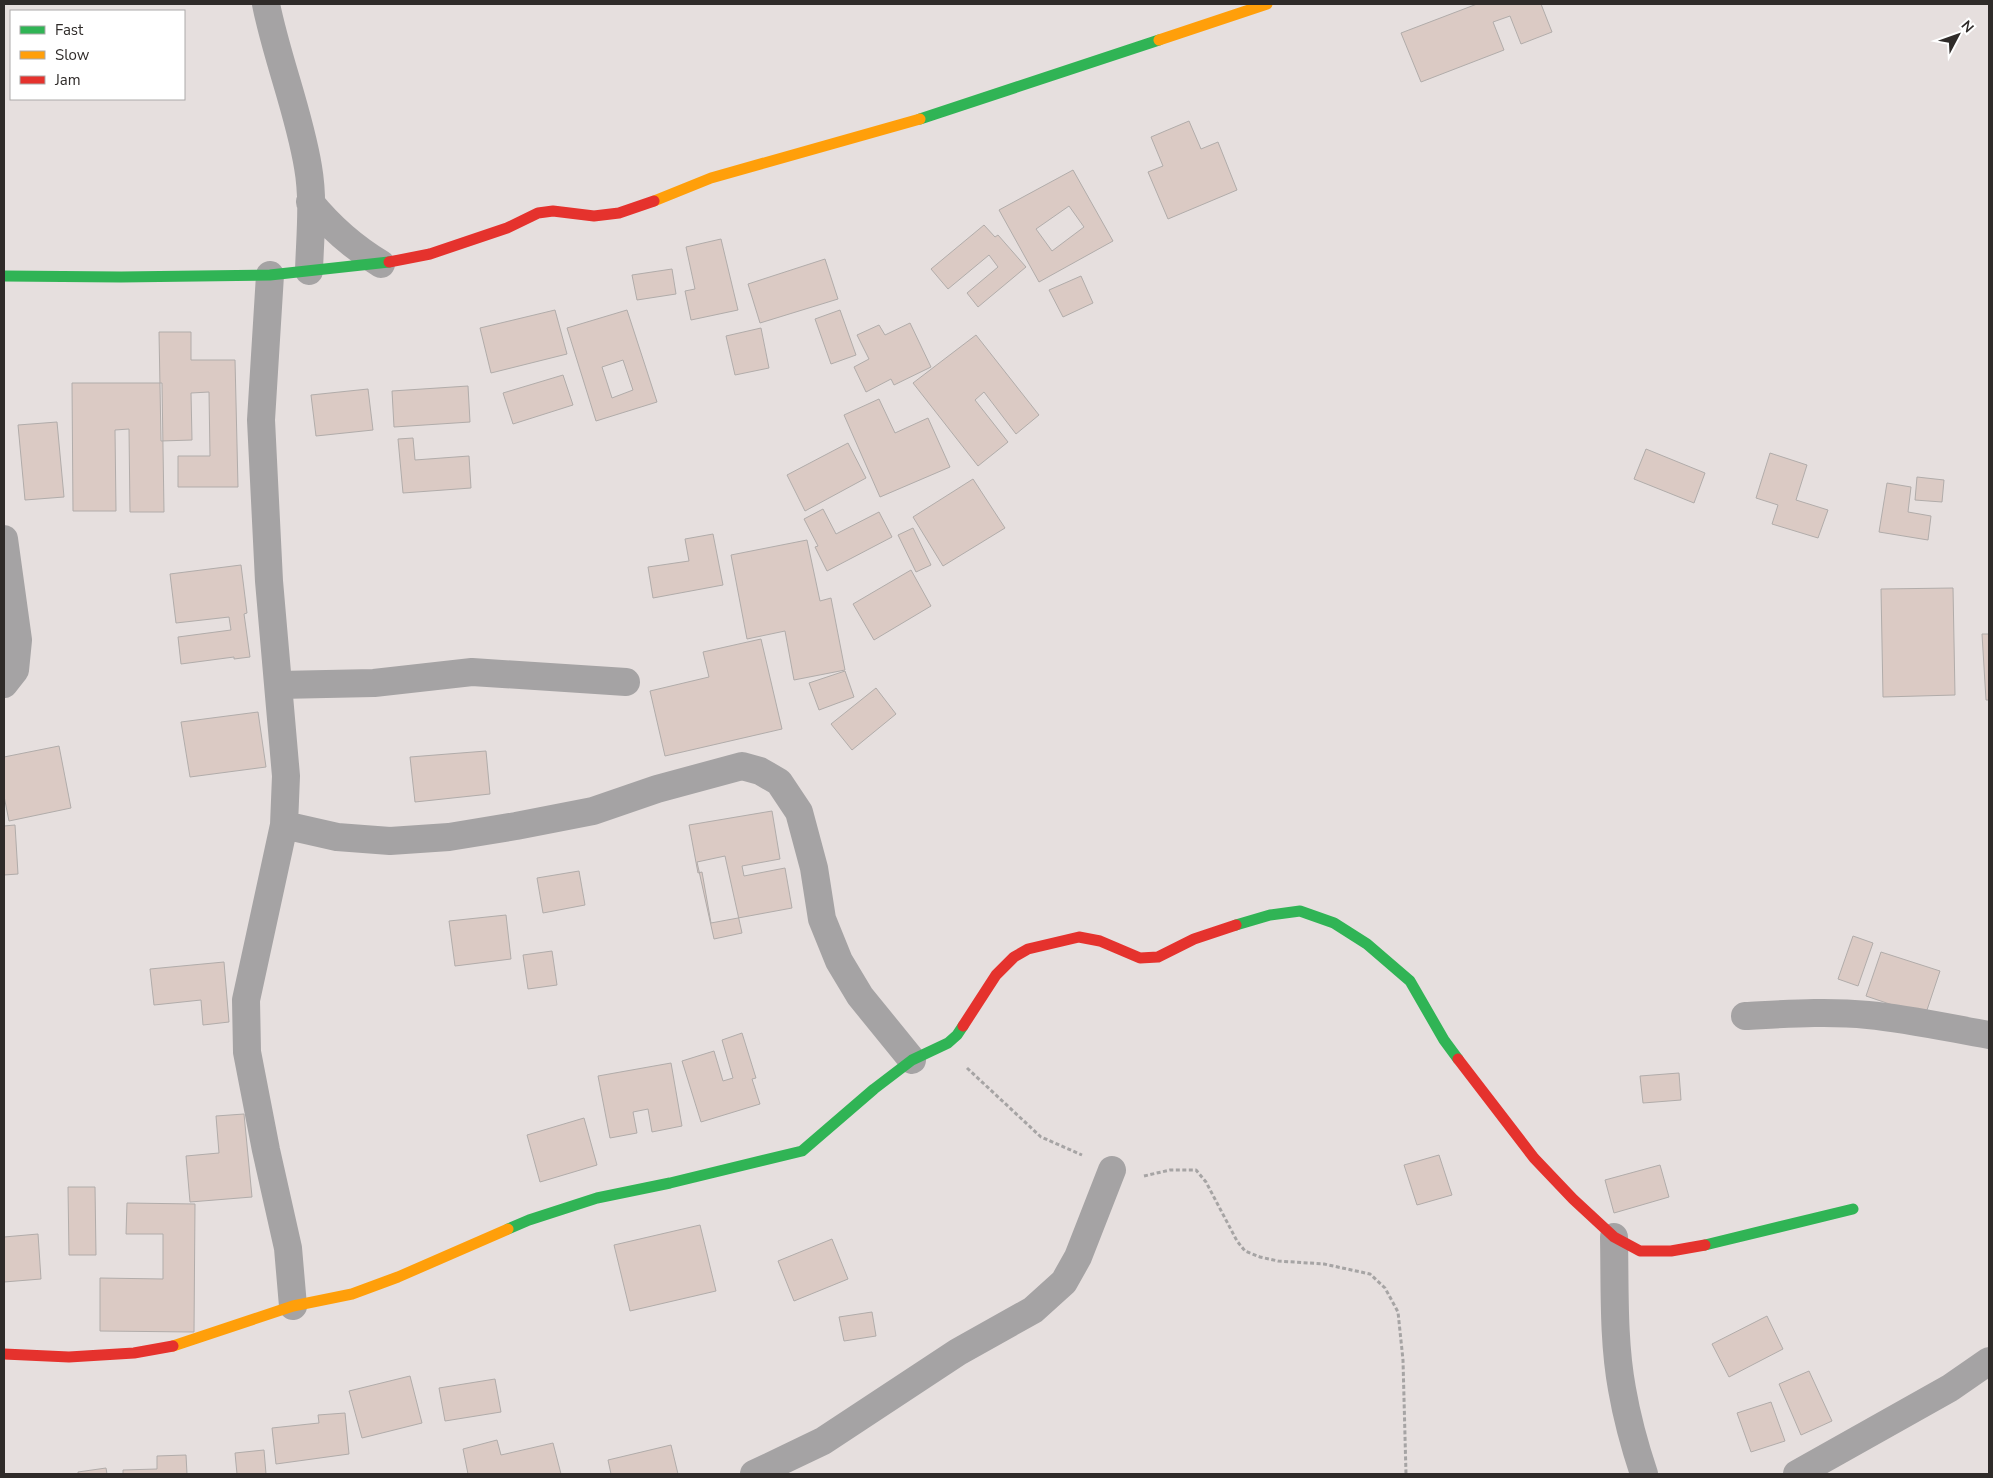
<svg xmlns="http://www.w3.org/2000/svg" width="1993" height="1478" viewBox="0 0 1993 1478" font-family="'Nunito Sans',sans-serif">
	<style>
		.building { fill: #dbcac4; stroke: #b1acaa; fill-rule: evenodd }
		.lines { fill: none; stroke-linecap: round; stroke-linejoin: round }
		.path { stroke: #a6a4a4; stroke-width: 3; stroke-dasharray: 4 2.5; stroke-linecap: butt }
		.street { stroke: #a5a3a4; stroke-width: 28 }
		.fast { stroke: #30b455; stroke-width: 11 }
		.slow { stroke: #ff9f0a; stroke-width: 11 }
		.jam { stroke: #e5322d; stroke-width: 11 }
	</style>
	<rect width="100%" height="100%" fill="#e6dfde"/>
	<!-- building -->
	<path class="building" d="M1477,4H1543H1541L1552,32L1521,44L1510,16L1493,22L1504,50L1421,82L1401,33Z
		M1189,121L1201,149L1218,142L1237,190L1168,219L1148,172L1163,166L1151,137Z
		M1073,170L1113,241L1039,282L999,210ZM1069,206L1084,227L1052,251L1036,229Z
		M984,225L995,237L998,235L1026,267L978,307L967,293L998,267L989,255L948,289L931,269Z
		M721,239L738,310L691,320L685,291L695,289L686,247Z
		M825,259L838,299L760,323L748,284Z
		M672,269L676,294L637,300L632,275Z
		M1081,276L1093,303L1063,317L1049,290Z
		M555,310L567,354L491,373L480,328Z
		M627,310L657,402L596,421L567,328ZM623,360L633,390L612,398L602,367Z
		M840,310L856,355L831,364L815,319Z
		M910,323L931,367L894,385L891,379L866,392L854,367L869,359L857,335L879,325L885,335Z
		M761,328L769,368L735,375L726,336Z
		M159,332H191V360H235L238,487H178V456H210L209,392L191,393L192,440L161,441Z
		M976,335L1039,415L1016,434L984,392L975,400L1008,442L978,466L913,383Z
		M563,375L573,405L513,424L503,393Z
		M72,383H162L164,512H130L129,429L115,430L116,511H73Z
		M468,386L470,422L394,427L392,391Z
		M368,389L373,430L316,436L311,395Z
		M879,399L895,433L928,418L950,467L880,497L844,415Z
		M57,422L64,497L25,500L18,425Z
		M413,438L415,460L469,456L471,488L403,493L398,439Z
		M848,443L866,478L805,511L787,475Z
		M1646,449L1705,473L1694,503L1634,479Z
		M1770,453L1807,465L1796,500L1828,510L1818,538L1772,524L1778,505L1756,498Z
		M1917,477L1944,480L1942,502L1915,500Z
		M973,479L1005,528L943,566L913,517Z
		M1887,483L1911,487L1908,512L1931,516L1928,540L1879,532Z
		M823,509L836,534L879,512L892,537L827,571L815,547L818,546L804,519Z
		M913,528L931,565L916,572L898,535Z
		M713,534L723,585L653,598L648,567L689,561L685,539Z
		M807,540L820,601L831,598L845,670L794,680L785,631L747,639L731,555Z
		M241,565L247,613L244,614L250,657L234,659V657L181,664L178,637L231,630L229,617L176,623L170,574Z
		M911,570L931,606L874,640L853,604Z
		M1953,588L1955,695L1883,697L1881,589Z
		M1982,634H1989V700H1986Z
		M761,639L782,729L665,756L650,691L709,677L703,652Z
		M845,671L854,697L819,710L809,683Z
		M876,688L896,714L852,750L831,724Z
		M258,712L266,767L190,777L181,722Z
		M59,746L71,808L9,821L4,796V757Z
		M486,751L490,794L415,802L410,757Z
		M772,811L780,859L742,866L744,876L785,868L792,908L711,923L702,872L698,873L689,825Z
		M15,825L18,874L4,875V826Z
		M725,856L742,933L714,939L697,862Z
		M579,871L585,905L543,913L537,878Z
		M506,915L511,959L455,966L449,921Z
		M1853,936L1873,943L1858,986L1838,979Z
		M552,951L557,985L528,989L523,955Z
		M1881,952L1940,971L1925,1016L1866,996Z
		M224,962L229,1022L203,1025L201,1000L154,1005L150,969Z
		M742,1033L756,1078L752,1079L760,1104L701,1122L682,1061L714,1051L723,1081L733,1078L722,1040Z
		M671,1063L682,1126L652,1132L648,1109L633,1112L637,1133L610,1138L598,1076Z
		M1679,1073L1681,1100L1643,1103L1640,1076Z
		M244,1114L252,1197L190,1202L186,1156L219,1153L216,1116Z
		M584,1118L597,1165L540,1182L527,1135Z
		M1439,1155L1452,1195L1417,1205L1404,1165Z
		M1660,1165L1669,1197L1614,1213L1605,1180Z
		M68,1187H95L96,1255H69Z
		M127,1203L195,1204L194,1332L100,1331V1278L163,1279V1234H126Z
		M700,1225L716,1291L630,1311L614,1245Z
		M38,1234L41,1279L4,1282V1237Z
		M832,1239L848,1279L794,1301L778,1261Z
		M872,1312L876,1336L844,1341L839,1317Z
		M1767,1316L1783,1349L1729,1377L1712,1344Z
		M1809,1371L1832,1421L1801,1435L1779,1384Z
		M410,1376L422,1423L362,1438L349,1391Z
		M495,1379L501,1412L445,1421L439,1388Z
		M1771,1402L1785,1441L1751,1452L1737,1413Z
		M345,1413L349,1454L276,1464L272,1428L319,1423L318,1415Z
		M497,1440L501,1455L553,1443L561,1474H468L463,1449Z
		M671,1445L678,1474H611L608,1460Z
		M264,1450L266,1474H237L235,1453Z
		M186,1455L187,1474H123V1470L157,1469V1456Z
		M106,1468L107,1474H78V1472Z"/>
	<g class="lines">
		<!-- path -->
		<path class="path" d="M967,1068L1041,1137L1082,1155
			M1144,1176L1170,1170H1196L1206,1182L1237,1241L1245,1251L1260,1257L1278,1261L1324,1264L1370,1274L1385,1288L1398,1312L1403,1360L1406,1474"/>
		<!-- street -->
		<path class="street" d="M266,4C277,59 299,112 308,167C314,201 310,237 309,271
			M310,202C331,228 353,247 381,264
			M270,275L261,420L269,581L286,776L284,825L246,1000L247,1052L266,1150L288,1248L293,1306
			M4,539L18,640L15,670L4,684
			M279,685L374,683L472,672L626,682
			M284,825L337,837L390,841L449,837L516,826L593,811L657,789L742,766L760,771L779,782L799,812L814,868L822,919L839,961L860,996L912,1060
			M1745,1016C1786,1014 1827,1011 1868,1015C1909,1019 1949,1028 1989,1035
			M1614,1237C1615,1288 1613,1340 1622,1389C1627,1418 1635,1447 1644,1474
			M754,1474L823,1441L958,1352L1033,1310L1064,1282L1078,1257L1112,1170
			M1797,1474L1950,1388L1989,1361"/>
		<!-- fast -->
		<path class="fast" d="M920,119L1159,40
			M4,276L121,277L270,275L389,262
			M1236,925L1270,915L1300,911L1334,923L1367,944L1410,981L1444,1040L1458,1059
			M508,1229L529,1220L597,1198L670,1183L802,1151L874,1089L912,1060L948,1043L957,1035L963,1026
			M1705,1245L1853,1209"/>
		<!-- slow -->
		<path class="slow" d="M1159,40L1267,4
			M654,201L711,178L920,119
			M173,1346L293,1306L352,1294L398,1277L508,1229"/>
		<!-- jam -->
		<path class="jam" d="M389,262L430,254L507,228L538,213L553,211L594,216L619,213L654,201
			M963,1026L996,975L1014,957L1028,949L1079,937L1100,941L1140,958L1158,957L1194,939L1236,925
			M1458,1059L1534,1158L1573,1199L1614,1237L1640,1251H1671L1705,1245
			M4,1354L69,1357L134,1353L173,1346"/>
	</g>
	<!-- border -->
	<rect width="1993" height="1478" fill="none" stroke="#2f2b29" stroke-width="10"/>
	<!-- legend -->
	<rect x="10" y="10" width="175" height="90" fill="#ffffff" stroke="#acaaa9"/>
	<rect x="20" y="26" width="25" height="8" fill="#30b455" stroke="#acaaa9"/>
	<text x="55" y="35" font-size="15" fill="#2f2b29">Fast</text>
	<rect x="20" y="51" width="25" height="8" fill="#ff9f0a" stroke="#acaaa9"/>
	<text x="55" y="60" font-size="15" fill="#2f2b29">Slow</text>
	<rect x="20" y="76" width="25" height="8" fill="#e5322d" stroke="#acaaa9"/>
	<text x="55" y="85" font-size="15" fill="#2f2b29">Jam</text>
	<!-- north arrow -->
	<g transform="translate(1958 35) rotate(49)" stroke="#ffffff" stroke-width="4" paint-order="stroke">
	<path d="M0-4L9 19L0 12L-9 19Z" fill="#2f2b29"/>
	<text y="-8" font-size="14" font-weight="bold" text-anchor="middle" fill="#2f2b29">N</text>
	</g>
</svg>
